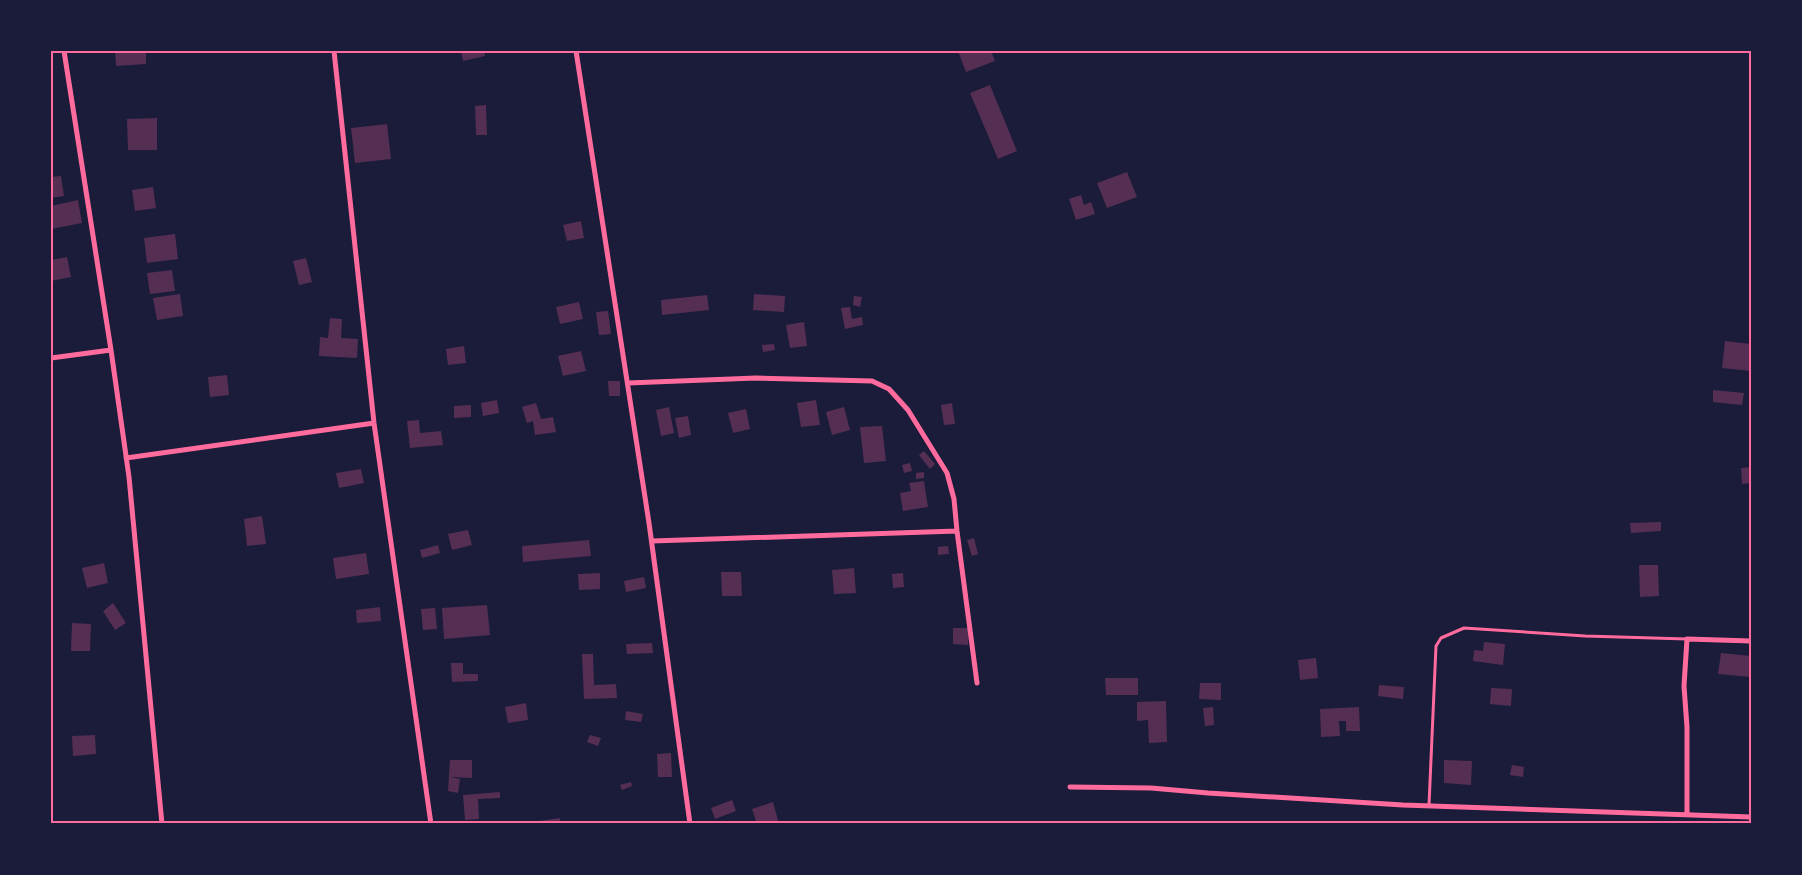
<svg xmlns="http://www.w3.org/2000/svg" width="1802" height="875" viewBox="0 0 1802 875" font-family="'Golos Text',sans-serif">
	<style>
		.building { fill: #542f53 }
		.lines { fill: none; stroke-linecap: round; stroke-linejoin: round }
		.service { stroke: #ff6b9d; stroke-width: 3 }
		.minor { stroke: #ff6b9d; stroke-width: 5 }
		.neatline { fill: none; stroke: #ff6b9d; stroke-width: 2 }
	</style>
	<rect width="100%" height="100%" fill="#1b1b3a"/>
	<!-- building -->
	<path class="building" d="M115,51H146V64L116,66Z
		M461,51H484L485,56L463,61Z
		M958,51H991L995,61L966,72Z
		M990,85L1017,151L998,159L970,93Z
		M486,105L487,135H476L475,106Z
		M157,118V150H128L127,119Z
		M387,124L391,159L355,163L351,128Z
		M1127,172L1137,197L1107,208L1097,183Z
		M61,176L64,196L51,198V177Z
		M153,187L156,208L135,211L132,190Z
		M1081,195L1084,205L1091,202L1095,214L1076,220L1069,199Z
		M78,200L82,223L51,229V206Z
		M581,221L584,238L567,241L563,225Z
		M175,234L178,259L147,263L144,238Z
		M67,257L71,277L51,281V260Z
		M306,258L312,282L299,285L293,261Z
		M172,270L175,291L150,294L147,273Z
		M180,294L183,316L157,320L153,298Z
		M754,294L785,296L784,312L753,310Z
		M707,295L709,310L662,315L661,300Z
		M854,296L862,297L860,307L853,305Z
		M579,302L583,319L560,324L556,307Z
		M850,307L852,319L862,317L863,325L845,329L841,308Z
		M608,311L611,334L599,335L596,312Z
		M330,318L342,319L341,338L358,339L357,358L319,356L320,337L328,338Z
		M804,322L807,346L790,348L786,325Z
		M1725,341L1751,344V371L1722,368Z
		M774,344L775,350L763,352L762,345Z
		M464,346L466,363L448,365L446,349Z
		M581,351L586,371L563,376L558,356Z
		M227,375L229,395L210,397L208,377Z
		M608,381H620V396H609Z
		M1713,390L1744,393L1742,405L1713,402Z
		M497,400L499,413L483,416L481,403Z
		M816,400L820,425L801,427L797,403Z
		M536,403L541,419L553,417L556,432L535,435L533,421L527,423L522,407Z
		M952,403L955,424L944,425L941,405Z
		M471,405V417L454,418V406Z
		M669,407L674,433L661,436L656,410Z
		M844,407L850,430L832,435L826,412Z
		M746,409L750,429L733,433L728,413Z
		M688,416L691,435L679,438L675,418Z
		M419,420L420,433L441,431L443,445L410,448L407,421Z
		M882,426L886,461L864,463L860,427Z
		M924,451L935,464L930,469L919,455Z
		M910,463L912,471L904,473L902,465Z
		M1751,467V483L1742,484L1741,468Z
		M361,469L364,483L339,488L336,473Z
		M924,472V478L916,479V473Z
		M924,481L928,507L903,511L900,493L911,491L909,483Z
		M262,516L266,544L247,546L244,519Z
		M1661,522V531L1631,533L1630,523Z
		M468,530L472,545L452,550L448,534Z
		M974,538L978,554L972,556L967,540Z
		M589,540L591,556L523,562L522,546Z
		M438,545L440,553L422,558L420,550Z
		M948,546L949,554L938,555V547Z
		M366,553L369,574L336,579L333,558Z
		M104,563L108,583L87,588L82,568Z
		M1639,565H1658L1659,596L1640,597Z
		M854,568L856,593L834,594L832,570Z
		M721,572H741L742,596H722Z
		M600,573V589L579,590L578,574Z
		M903,573L904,587L893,588L892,574Z
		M644,577L646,588L626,592L624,581Z
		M113,603L126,623L115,630L103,611Z
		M487,605L490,635L444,639L442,608Z
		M380,607L381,621L357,623L356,610Z
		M435,608L437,629L423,630L421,609Z
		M72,623L91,624L90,651H71Z
		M953,628H969L968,645L953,644Z
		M1484,642L1505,644L1503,665L1473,661L1474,650L1483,651Z
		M652,643L653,653L627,654L626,644Z
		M1721,653L1751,656V677L1718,674Z
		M582,654H593L594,685L616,684L617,698L584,699Z
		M1316,658L1318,678L1300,680L1298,660Z
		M451,663H463V674H478V681L452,682Z
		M1105,678H1138V695H1106Z
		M1200,683H1221V700L1199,699Z
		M1379,685L1404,687L1403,699L1378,696Z
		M1491,688L1512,689L1511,706L1490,704Z
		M1166,701L1167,742L1149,743L1148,720L1137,721V702Z
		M526,703L528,720L508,723L505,707Z
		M1213,707L1214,725L1205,726L1203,708Z
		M1359,707L1360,731H1346V721H1339L1340,736L1321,737L1320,709Z
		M626,711L643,714L641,722L625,720Z
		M95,735L96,754L73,756L72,736Z
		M590,735L601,738L598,746L587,742Z
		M671,753L672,777H658L657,754Z
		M450,760H472V778L450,777L460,779L458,793L448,791Z
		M1444,760L1472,761L1471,785L1444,783Z
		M1512,765L1524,767L1523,777L1510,775Z
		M631,782L632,786L622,790L620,785Z
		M500,792V798L478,799L479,819L465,820L463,795Z
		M732,800L736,811L715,819L711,808Z
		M773,802L779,824H757L752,809Z
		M560,818V824H540L539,821Z"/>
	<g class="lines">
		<!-- service -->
		<path class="service" d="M1429,805L1436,646L1441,638L1464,628L1585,636L1687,639"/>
		<!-- minor -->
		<path class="minor" d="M64,51L111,350L129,477L162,824
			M334,51L374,423L431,824
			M576,51L649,523L690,824
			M51,358L111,350
			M628,383L756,378L872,381L889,389L908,410L947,473L954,499L957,531L977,683
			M126,458L374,423
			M652,541L957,531
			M1070,787L1151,788L1208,793L1403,805L1751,817
			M1687,814V727L1684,686L1687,639L1751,641"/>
	</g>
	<!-- border -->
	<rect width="1802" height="875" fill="none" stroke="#1b1b3a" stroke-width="105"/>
	<rect x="52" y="52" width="1698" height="770" class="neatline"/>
</svg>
